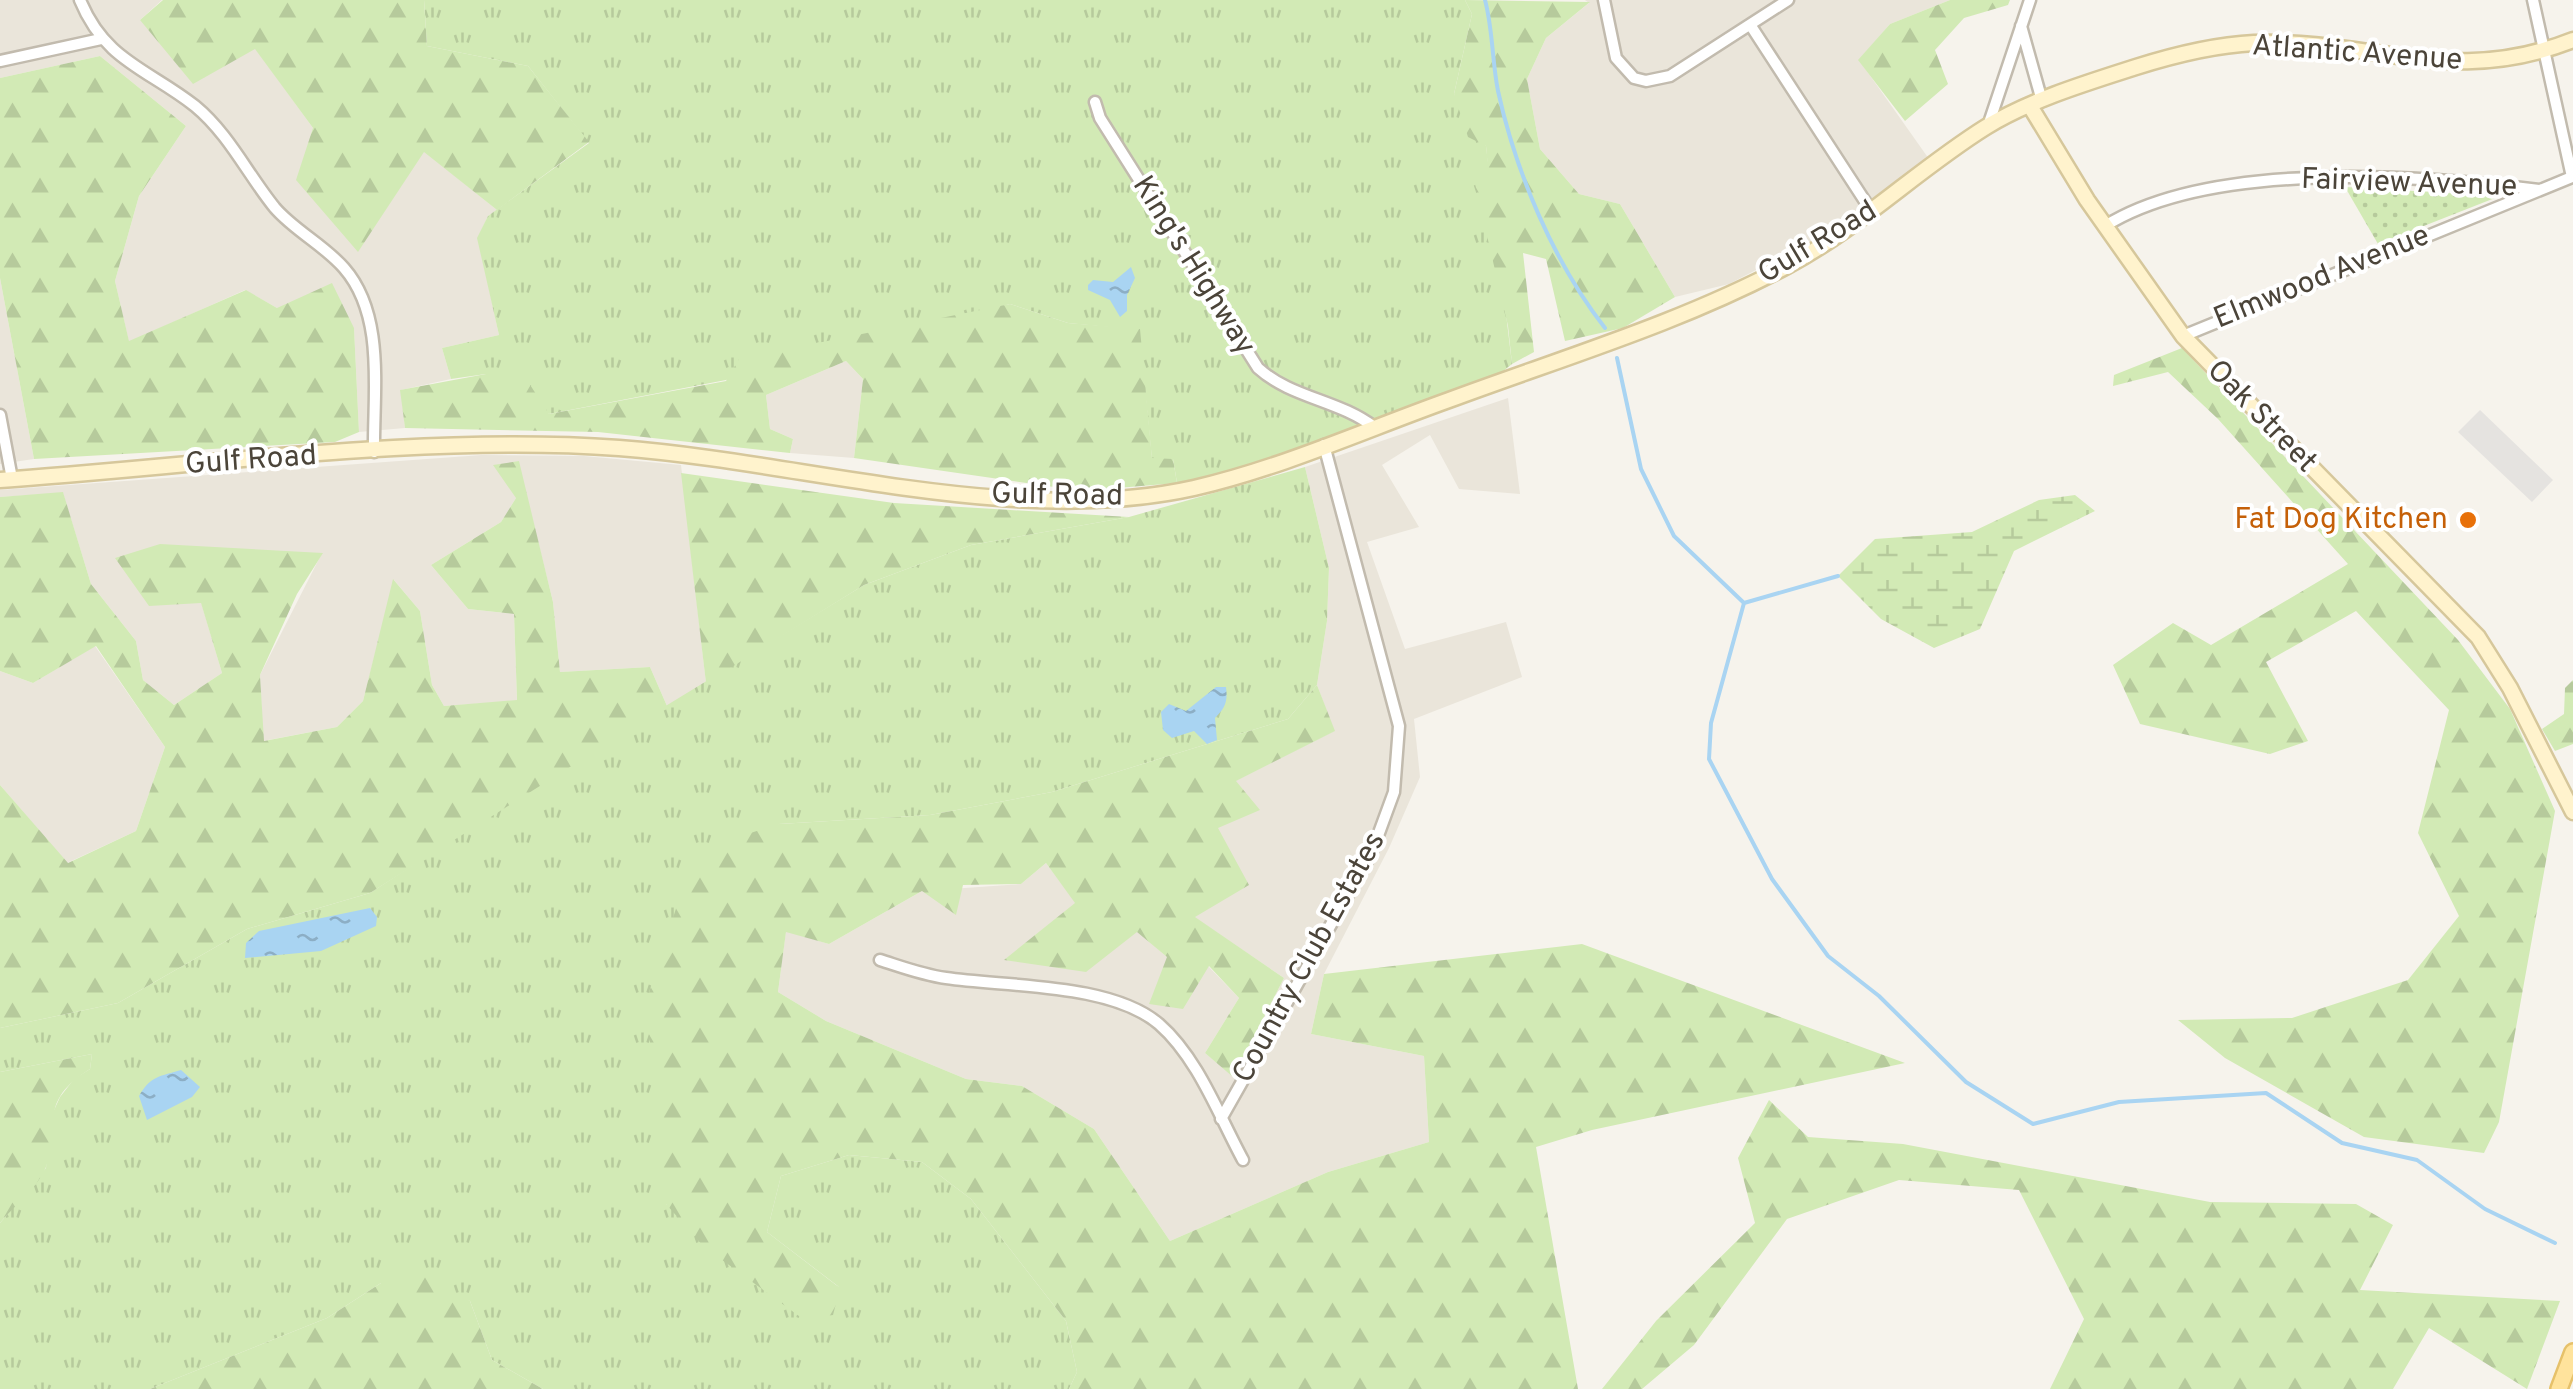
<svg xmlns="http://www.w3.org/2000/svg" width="2573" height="1389" viewBox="0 0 2573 1389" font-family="Overpass,sans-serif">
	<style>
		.residential { fill: #eae5da }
		.grass { fill: url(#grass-tufts) }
		.forest { fill: url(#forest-firs) }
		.wetland { fill: url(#wetland-marsh) }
		.park { fill: url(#park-dots) }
		.parking { fill: #e5e3e0 }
		.water { fill: url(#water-ripples) }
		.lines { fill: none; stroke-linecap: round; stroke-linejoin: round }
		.stream { stroke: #a9d4f2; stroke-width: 4 }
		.street-casing { stroke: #c2bbae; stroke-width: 15 }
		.secondary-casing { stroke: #d6c79b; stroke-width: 19 }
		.primary-casing { stroke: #e6c16a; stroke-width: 20 }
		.street { stroke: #fff; stroke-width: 10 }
		.secondary { stroke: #fff3cd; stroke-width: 14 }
		.primary { stroke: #ffe39c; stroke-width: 15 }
		.food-dot { fill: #e8710a; stroke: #fff; stroke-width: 4 }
		.labels { text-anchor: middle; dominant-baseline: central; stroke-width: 8; stroke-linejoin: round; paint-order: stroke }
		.street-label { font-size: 30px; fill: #4b4439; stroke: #fff }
		.food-label { font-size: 30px; fill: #c56008; stroke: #fff; text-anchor: end }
	</style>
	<defs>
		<pattern id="grass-tufts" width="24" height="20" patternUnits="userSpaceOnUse" patternTransform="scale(2.5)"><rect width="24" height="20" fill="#d2eab5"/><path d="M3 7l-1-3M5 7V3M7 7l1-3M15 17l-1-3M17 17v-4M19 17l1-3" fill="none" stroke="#b6ca9c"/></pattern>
		<pattern id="forest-firs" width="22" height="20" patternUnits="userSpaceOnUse" patternTransform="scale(2.5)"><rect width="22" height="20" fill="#d2eab5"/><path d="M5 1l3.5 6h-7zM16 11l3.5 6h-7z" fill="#b6ca9c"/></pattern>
		<pattern id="wetland-marsh" width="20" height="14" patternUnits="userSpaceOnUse" patternTransform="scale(2.5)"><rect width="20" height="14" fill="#d2eab5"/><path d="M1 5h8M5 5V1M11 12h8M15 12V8" fill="none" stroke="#b6ca9c"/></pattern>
		<pattern id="park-dots" width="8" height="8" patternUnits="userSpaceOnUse" patternTransform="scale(2.5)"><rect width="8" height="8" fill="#d2eab5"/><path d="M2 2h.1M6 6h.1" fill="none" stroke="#b6ca9c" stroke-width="1.8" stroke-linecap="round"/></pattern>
		<pattern id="water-ripples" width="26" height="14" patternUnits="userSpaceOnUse" patternTransform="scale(2.5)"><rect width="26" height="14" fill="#a9d4f2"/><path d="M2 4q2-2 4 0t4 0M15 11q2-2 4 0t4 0" fill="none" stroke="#8caec5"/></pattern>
	</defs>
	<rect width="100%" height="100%" fill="#f6f3ec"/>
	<!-- residential -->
	<path class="residential" d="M0,0H162L140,20L255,48L313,128L358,251L424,151L497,210L488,216L478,238L499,335L442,348L451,379L401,390L405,428L359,432L354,328L277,308L245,290L129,342L115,281L139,196L186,126L100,56L0,78Z
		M1585,0H1950L1890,24L1859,60L1929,159L1808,243L1729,284L1675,297L1620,204L1579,194L1540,149L1527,79L1546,38L1589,3Z
		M0,278L34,459L0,464Z
		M846,361L863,379L854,458L790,453L793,439L770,429L766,395Z
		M1508,398L1520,494L1459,489L1430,435L1382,465L1419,527L1367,542L1405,649L1506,622L1522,677L1414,719L1420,777L1389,848L1324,974L1311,1034L1424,1056L1429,1142L1328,1172L1170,1241L1094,1129L1022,1086L966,1079L826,1021L778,992L786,931L829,944L922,891L1021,884L1046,863L1076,903L1006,959L1086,971L1137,931L1167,957L1208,966L1239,998L1205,1053L1233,1076L1284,978L1194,917L1218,827L1235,781L1334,731L1317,685L1327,621L1329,568L1305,467Z
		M482,455L584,456L681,465L706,683L667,706L650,667L560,672L553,602L518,461L516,498L501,522L431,565L468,609L514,614L517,701L444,706L432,685L420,611L394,580L363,701L337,727L263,741L260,675L322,553L201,602L222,673L174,705L143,680L136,641L91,584L63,493L0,497V490Z
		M95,646L165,747L136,831L67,863L0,785V671L33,683Z"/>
	<!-- grass -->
	<path class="grass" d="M424,0H1465L1472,14L1454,94L1486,146L1512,364L1496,377C1400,413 1277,471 1177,483L1173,459H1152L1139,330L1068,323L1010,304L726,380L549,414L486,374L451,379L442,348L499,335L477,238L488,216L589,143L528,66L427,46Z
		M1305,467L1329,568L1327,621L1317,685L1288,719L1052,792L930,815L779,824L666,1204L839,1287L767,1232L781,1176L849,1155L922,1162L971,1199L1066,1321L1077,1372L1069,1389H543L492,1360L470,1301L381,1283L327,1318L150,1389H0V1223L46,1168L50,1119L60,1097L74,1079L90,1069L92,1054L0,1072V1028L118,1003L247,929L370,893L536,785L864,585L971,545L1129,517Z"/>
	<!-- forest -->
	<path class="forest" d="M163,0H424L427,46L528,66L589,142L497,210L424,152L358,252L296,180L313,128L255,49L193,84L140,20Z
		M1465,0L1590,2L1546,38L1527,79L1540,149L1579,194L1620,204L1675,297L1623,328L1565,341L1546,259L1523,253L1534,352L1512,364L1508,326L1475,184L1488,168L1486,146L1468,137L1454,94L1472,14Z
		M1950,0H2010L2008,5L1964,18L1935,50L1948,84L1905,121L1858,60L1890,24Z
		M100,56L186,126L139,196L115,281L129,341L246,290L277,308L332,283L354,328L359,432L335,442L34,459L0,278V78Z
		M1010,304L1068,323L1140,329L1152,458L1173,459L1177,483L1082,491L854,458L863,379L846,361L766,395L770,429L793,439L790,453L598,432L405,428L400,390L486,374H523L549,414L726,381L739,359Z
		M2182,348L2458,640L2510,709L2555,811L2499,1122L2484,1153L2364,1137L2225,1058L2178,1020L2292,1018L2408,980L2459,916L2418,833L2449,710L2356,611L2266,662L2308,741L2270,754L2140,724L2113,665L2173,623L2211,645L2348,564L2218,419L2168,372L2113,386L2114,375Z
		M519,461L553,602L560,672L650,667L667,706L370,893L247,929L118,1003L0,1028V785L68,863L136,831L165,747L96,646L33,683L0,671V497L63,492L91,584L136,641L143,680L174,705L222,673L201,603L149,606L115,558L160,544L323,553L297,594L260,675L264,741L337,727L363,701L393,579L420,611L432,685L444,706L517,700L514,614L468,609L431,565L501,522L516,498L493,465Z
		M681,473L894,503L1129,517L971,545L864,585L706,683Z
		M2573,680V744L2555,751L2542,729L2564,714L2565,688Z
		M1317,685L1335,731L1236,781L1260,810L1218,828L1249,885L1195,917L1284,978L1233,1077L1205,1053L1239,998L1209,966L1183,1009L1149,1004L1167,957L1137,932L1086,972L1004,960L1075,903L1046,863L1021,884L963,885L956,915L922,891L829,944L786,932L778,992L826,1021L966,1079L1022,1086L1094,1129L1170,1241L1328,1172L1429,1142L1424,1056L1311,1034L1324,974L1582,944L1905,1063L1592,1130L1536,1147L1578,1389H1069L1077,1372L1066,1321L971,1199L922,1162L849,1155L781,1176L767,1232L840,1288L833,1315L803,1319L703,1246L666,1204L646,1002L690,865L728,840L779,824L930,815L1052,792L1288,719Z
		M92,1054L90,1069C36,1103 62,1124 46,1167C39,1186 13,1207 0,1223V1072Z
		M1769,1100L1808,1137L1903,1144L2210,1202L2356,1204L2393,1225L2360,1290L2560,1301L2527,1389L2429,1328L2393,1389H2050L2084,1319L2019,1190L1899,1180L1787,1219L1694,1345L1642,1389H1602L1656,1321L1755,1223L1738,1158Z
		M427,1275L470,1301L492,1360L543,1389H150L327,1318L381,1283Z"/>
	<!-- wetland -->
	<path class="wetland" d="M2075,495L2095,511L2014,551L1980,629L1934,648L1881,619L1838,576L1875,539L1972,532L2039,500Z"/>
	<!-- park -->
	<path class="park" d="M2345,187L2500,196L2378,244Z"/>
	<!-- parking -->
	<path class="parking" d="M2480,410L2553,480L2532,502L2458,432Z"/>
	<!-- water -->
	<path class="water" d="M1131,267L1135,278L1127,295V311L1120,317L1110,300L1088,290V285L1093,280L1113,282Z
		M1216,687H1226C1228,702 1225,708 1215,718L1217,740L1207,744L1194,731L1172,738L1163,730L1161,712L1169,704L1186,711Z
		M370,908L377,917L376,926L321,951L245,958L246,943L259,931Z
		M181,1070L200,1087L192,1097L147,1120L139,1096C150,1076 161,1076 181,1070Z"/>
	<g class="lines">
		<!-- stream -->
		<path class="stream" d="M1485,0C1493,30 1492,61 1498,91C1516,173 1554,263 1605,328
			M1617,358L1641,469L1674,536L1744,603
			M1744,603L1711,723L1709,759L1772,879L1828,956L1879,996L1966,1082L2033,1124L2119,1102L2266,1093L2342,1143L2417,1160L2485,1209L2555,1243
			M1744,603L1838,576"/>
		<!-- street casing -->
		<g class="street-casing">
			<path id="street" d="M80,0C105,61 148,69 195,106C229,134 248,175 275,208C295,231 324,245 344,268C386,316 373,393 374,452
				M1604,0L1616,58L1634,78L1646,81L1670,76L1788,0
				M1751,26L1872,212
				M2021,26L2042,101
				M0,61L101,39
				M1095,102L1100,118L1258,368C1291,398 1339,400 1374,427
				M1988,126L2030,0
				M2105,226C2211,160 2418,175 2539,190
				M2183,336L2572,177L2533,0
				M0,415L12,479
				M880,960C902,967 923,975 946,978C1008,987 1111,983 1159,1024C1198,1058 1219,1116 1243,1160
				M1221,1119L1372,852L1394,792L1399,726L1324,445"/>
		</g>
		<!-- secondary casing -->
		<g class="secondary-casing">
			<path id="secondary" d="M2030,106L2087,200L2183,336L2478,637L2510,688L2573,812
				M0,480C199,466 421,434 619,448C804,462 1014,528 1194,488C1281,468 1365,430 1449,400C1562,358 1680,323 1787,266C1859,228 1917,170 1986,127C2030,100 2086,83 2136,67C2174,55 2214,45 2254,43C2373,39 2452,88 2573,40"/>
		</g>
		<!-- primary casing -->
		<g class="primary-casing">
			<path id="primary" d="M2559,1389L2573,1352"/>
		</g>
		<!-- street -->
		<use href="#street" class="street"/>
		<!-- secondary -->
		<use href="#secondary" class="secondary"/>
		<!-- primary -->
		<use href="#primary" class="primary"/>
	</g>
	<!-- markers -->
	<circle class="food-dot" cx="2468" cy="520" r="10"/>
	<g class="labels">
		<!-- street labels -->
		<g class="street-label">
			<text transform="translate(2357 54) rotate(4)">Atlantic Avenue</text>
			<text transform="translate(2409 184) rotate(2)">Fairview Avenue</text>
			<text transform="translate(1818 243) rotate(-31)">Gulf Road</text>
			<text transform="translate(1193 266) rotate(58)">King's Highway</text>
			<text transform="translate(2322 278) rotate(-22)">Elmwood Avenue</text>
			<text transform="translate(2261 417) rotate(46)">Oak Street</text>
			<text transform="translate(251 461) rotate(-4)">Gulf Road</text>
			<text transform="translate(1057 496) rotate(1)">Gulf Road</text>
			<text transform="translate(1310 958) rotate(-61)">Country Club Estates</text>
		</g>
		<!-- food labels -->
		<g class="food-label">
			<text x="2448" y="520">Fat Dog Kitchen</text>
		</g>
	</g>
</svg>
